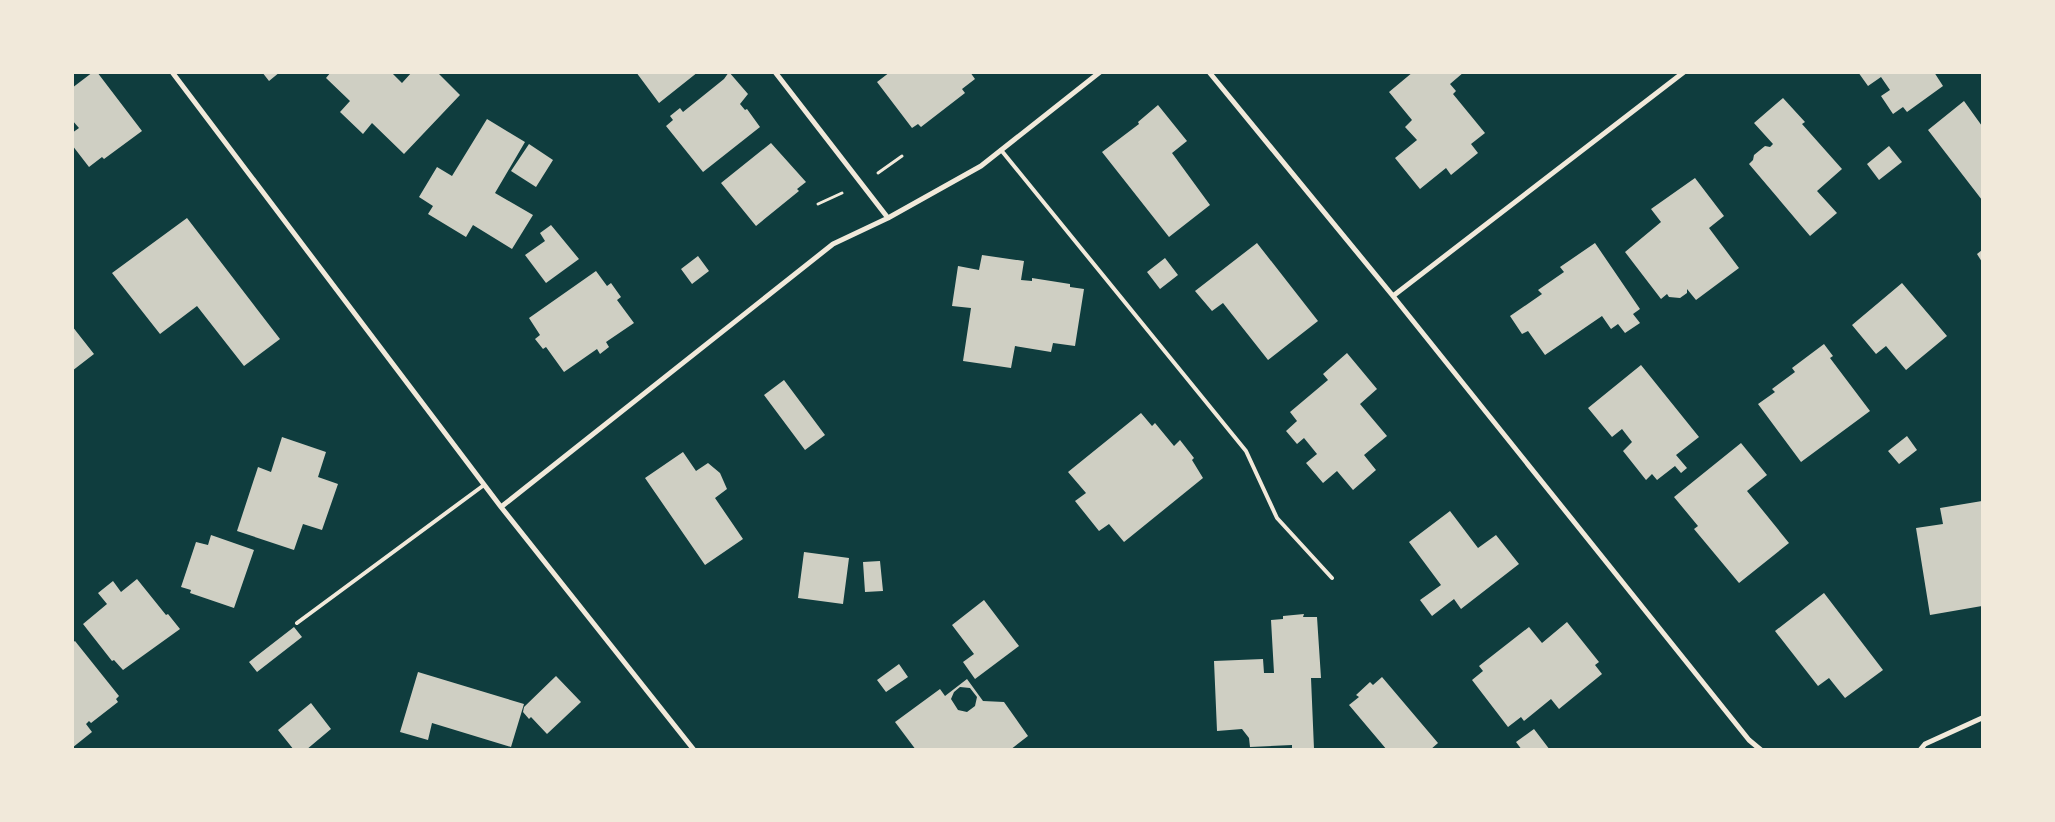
<svg xmlns="http://www.w3.org/2000/svg" width="2055" height="822" viewBox="0 0 2055 822" font-family="'Exo 2',sans-serif">
	<style>
		.building { fill: #cfcfc3; fill-rule: evenodd }
		.lines { fill: none; stroke-linecap: round; stroke-linejoin: round }
		.path { stroke: #f1e9da; stroke-width: 3 }
		.service { stroke: #f1e9da; stroke-width: 4 }
		.minor { stroke: #f1e9da; stroke-width: 5 }
	</style>
	<rect width="100%" height="100%" fill="#0f3d3e"/>
	<!-- building -->
	<path class="building" d="M93,72H97L142,131L104,159L102,157L89,167L72,145V133L79,128L72,120V88Z
		M262,72H280L269,81Z
		M331,72H391L402,83L412,72H437L460,95L404,154L372,123L363,134L340,112L350,101L326,78Z
		M636,72H698L659,103Z
		M729,72L748,94L740,104L745,110L747,109L760,127L703,172L666,126L673,120L670,116L680,108L683,112L724,79Z
		M890,72H970L975,79L962,89L965,93L921,127L918,124L912,128L877,82Z
		M1413,72H1464L1450,84L1456,91L1453,94L1485,133L1471,144L1478,153L1451,175L1446,168L1420,189L1395,158L1417,140L1405,127L1412,120L1389,92Z
		M1858,72H1934L1943,86L1907,112L1903,107L1893,114L1881,96L1890,90L1881,77L1868,86Z
		M1783,98L1805,122L1802,124L1842,169L1817,191L1837,213L1810,236L1749,164L1753,160L1754,155L1765,146L1770,147L1773,144L1754,123Z
		M1964,101L1982,126V200L1928,130Z
		M1158,105L1187,141L1172,153L1210,205L1169,237L1102,152L1139,124L1138,122Z
		M487,119L525,142L495,193L533,215L512,249L473,225L466,237L428,214L433,206L419,197L437,167L452,176Z
		M771,143L806,182L797,189L799,191L756,226L721,183Z
		M529,144L553,160L536,187L511,171Z
		M1889,146L1902,162L1879,180L1867,164Z
		M1695,178L1724,216L1709,228L1739,268L1696,300L1687,289V293L1680,298L1669,297L1667,294L1661,299L1625,252L1661,222L1651,209Z
		M187,218L280,339L244,366L197,306L160,334L112,273Z
		M551,225L579,259L546,283L525,255L545,241L540,233Z
		M1257,243L1318,321L1268,360L1223,303L1212,311L1195,291Z
		M1595,243L1640,309L1633,314L1640,323L1625,333L1618,324L1611,329L1602,316L1545,355L1528,331L1522,334L1510,316L1542,294L1538,290L1564,272L1560,267Z
		M1982,250V262L1977,254Z
		M982,255L1024,261L1021,280L1032,281V278L1070,284V287L1084,289L1075,346L1053,343L1051,352L1015,346L1011,368L963,361L971,308L952,306L958,266L979,270Z
		M698,256L709,271L692,284L681,269Z
		M1165,258L1178,275L1160,289L1147,272Z
		M596,271L607,286L611,283L621,297L617,300L634,323L606,342L609,347L600,354L597,349L564,372L546,347L543,349L535,339L540,335L529,318Z
		M1902,283L1947,336L1906,370L1886,346L1876,354L1852,325Z
		M72,326L94,354L72,371Z
		M1824,344L1833,356L1830,358L1870,411L1801,462L1758,404L1775,392L1772,389L1795,372L1792,368Z
		M1347,353L1377,389L1360,404L1387,436L1364,455L1376,470L1353,490L1337,471L1323,483L1306,463L1317,454L1304,438L1297,444L1286,431L1297,421L1290,412L1328,380L1323,374Z
		M1641,365L1699,437L1676,455L1687,468L1681,473L1675,466L1657,480L1652,474L1646,480L1623,451L1632,442L1622,429L1612,437L1588,408Z
		M784,380L825,435L805,450L764,395Z
		M1141,413L1152,426L1155,423L1174,446L1180,440L1194,458L1192,460L1203,478L1124,542L1109,524L1099,531L1075,501L1086,493L1068,472Z
		M1907,436L1917,450L1899,464L1888,451Z
		M282,437L326,452L318,477L338,484L322,530L303,524L294,550L237,531L258,467L271,472Z
		M1741,443L1767,475L1747,491L1789,543L1739,583L1694,529L1698,526L1674,497Z
		M683,452L696,471L708,463L720,473L727,489L715,498L743,539L705,565L645,478Z
		M1982,501V606L1930,615L1916,528L1943,524L1940,508Z
		M1450,511L1478,548L1496,535L1519,564L1461,609L1454,599L1432,616L1420,600L1441,585L1409,542Z
		M211,535L254,550L234,608L190,593L191,590L181,587L196,542L208,545Z
		M804,552L849,558L843,604L798,598Z
		M880,561L883,591L865,592L863,562Z
		M137,579L166,615L168,614L180,629L123,670L114,660L112,661L83,624L107,604L98,593L113,581L121,592Z
		M1824,593L1883,670L1845,698L1829,678L1818,686L1775,631Z
		M984,600L1019,646L975,679L963,662L974,654L952,625Z
		M1304,614L1303,617H1317L1321,678H1311L1314,749L1292,750V745L1250,747L1249,738L1242,729L1217,731L1214,661L1263,659L1264,673H1274L1271,620L1283,619V616Z
		M1567,622L1599,662L1595,665L1602,674L1559,709L1551,699L1524,721L1521,717L1508,727L1472,680L1483,671L1479,666L1529,627L1542,643Z
		M294,627L302,637L257,672L249,662Z
		M75,641L119,696L116,699L118,702L91,723L89,721L86,724L92,732L72,748V643Z
		M899,664L908,677L886,692L877,680Z
		M418,672L524,704L511,747L432,723L428,740L400,732Z
		M556,676L581,702L547,734L531,717L529,719L523,712L524,707Z
		M1382,677L1438,743L1430,750H1387L1349,705L1359,697L1356,695L1370,682L1373,685Z
		M967,679L983,701L1004,702L1028,736L1010,750H916L895,722L940,689L945,696ZM960,687L970,688L977,697L975,706L967,712L958,710L951,699L954,692Z
		M311,703L331,729L306,750H294L278,730Z
		M1534,729L1550,750H1522L1516,742Z"/>
	<g class="lines">
		<!-- path -->
		<path class="path" d="M878,173L902,156
			M818,204L842,193"/>
		<!-- service -->
		<path class="service" d="M1001,150L1246,451L1277,518L1332,578
			M297,623L484,485"/>
		<!-- minor -->
		<path class="minor" d="M172,72L501,507L694,750
			M775,72L888,218
			M1209,72L1393,296L1749,740L1761,750
			M1393,296L1684,72
			M501,507L833,244L888,218L981,166L1100,72
			M1920,750L1925,744L1982,718"/>
	</g>
	<!-- border -->
	<rect width="2055" height="822" fill="none" stroke="#f1e9da" stroke-width="148"/>
</svg>
